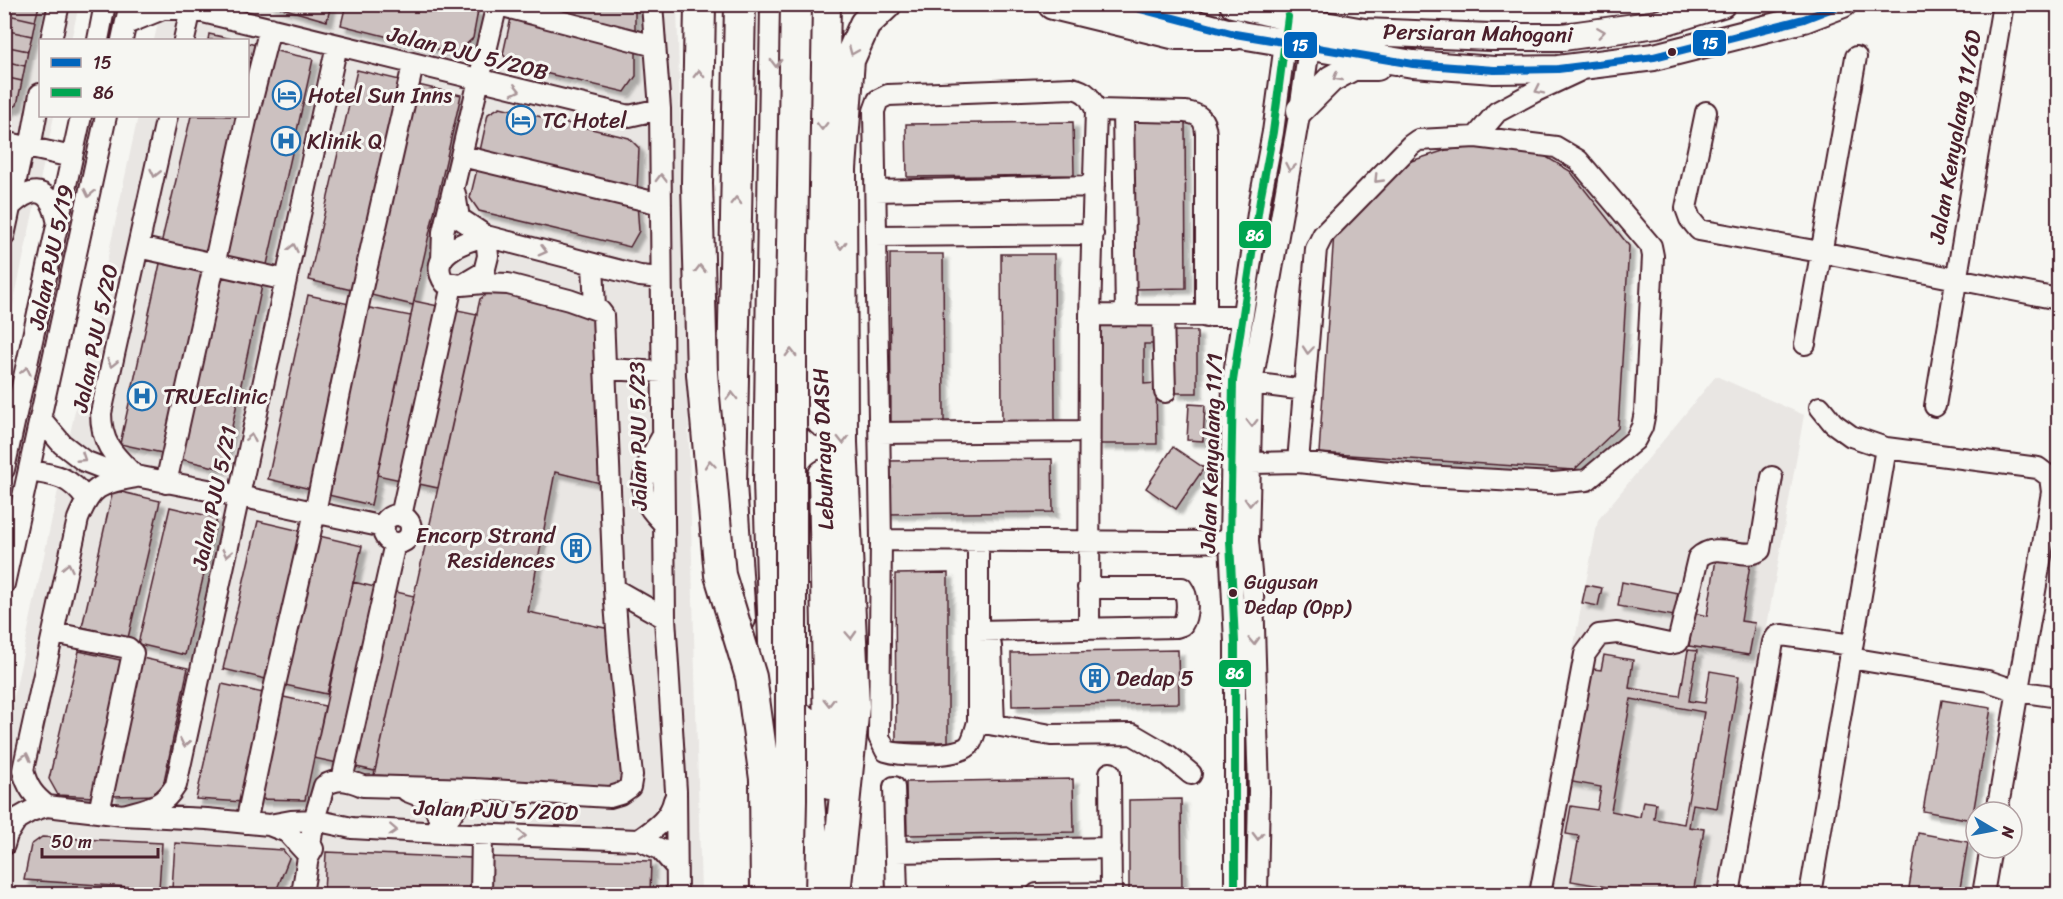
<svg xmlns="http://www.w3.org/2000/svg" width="2063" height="899" viewBox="0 0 2063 899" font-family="Sriracha,sans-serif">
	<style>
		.built { fill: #e9e6e3 }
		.building { fill: #ccc1c0; stroke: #4a1f2b; stroke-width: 1.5; fill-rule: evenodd; filter: url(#shadow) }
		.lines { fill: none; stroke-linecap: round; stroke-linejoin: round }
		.minor-casing { stroke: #4a1f2b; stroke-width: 24 }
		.major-casing { stroke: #4a1f2b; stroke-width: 30 }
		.highway-casing { stroke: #4a1f2b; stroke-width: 34 }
		.minor { stroke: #f6f6f2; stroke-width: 20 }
		.major { stroke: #f6f6f2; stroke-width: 26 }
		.highway { stroke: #f6f6f2; stroke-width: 30 }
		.highway-bridge-casing { stroke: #4a1f2b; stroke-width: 34; stroke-linecap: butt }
		.highway-bridge { stroke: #f6f6f2; stroke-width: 30 }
		.bus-1-casing { stroke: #f6f6f2; stroke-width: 12 }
		.bus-2-casing { stroke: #f6f6f2; stroke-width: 12 }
		.bus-1 { stroke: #0065bd; stroke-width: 8 }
		.bus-2 { stroke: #00a651; stroke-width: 8 }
		.oneway { stroke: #a99598 }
		.bus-dot { fill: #4a1f2b; stroke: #f6f6f2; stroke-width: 2 }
		.labels { text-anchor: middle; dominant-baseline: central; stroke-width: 6; stroke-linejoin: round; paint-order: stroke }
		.bus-label { font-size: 20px; fill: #4a1f2b; stroke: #f6f6f2; text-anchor: start }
		.street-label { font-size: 22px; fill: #4a1f2b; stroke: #f6f6f2 }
		.poi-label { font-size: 22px; fill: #4a1f2b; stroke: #f6f6f2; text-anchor: start }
		.line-badge { stroke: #f6f6f2; stroke-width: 2 }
		.badge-label { font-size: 16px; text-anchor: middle; font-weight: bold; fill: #fff }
	</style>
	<defs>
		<filter id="shadow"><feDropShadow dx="5.5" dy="5.5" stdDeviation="1.5" flood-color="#0004"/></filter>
	</defs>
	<rect width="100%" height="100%" fill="#f6f6f2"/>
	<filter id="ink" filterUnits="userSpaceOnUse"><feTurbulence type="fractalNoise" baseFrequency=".0167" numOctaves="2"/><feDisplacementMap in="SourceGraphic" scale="12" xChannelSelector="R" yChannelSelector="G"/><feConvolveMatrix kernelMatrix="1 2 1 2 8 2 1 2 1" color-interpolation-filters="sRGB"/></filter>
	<g filter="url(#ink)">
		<!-- built -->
		<path class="built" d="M5,5H79L71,40H40V116H54L5,342Z
			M162,5H677L701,894H4L5,738L138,116H248V40H154Z
			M1716,376L1804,415L1720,894H1526L1598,520Z"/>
		<!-- building -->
		<path class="building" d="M4,4L39,6L35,21L4,14Z
			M268,4H331L327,21Z
			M346,4H455L478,11L473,38L456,54L341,25Z
			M514,4H635V37Z
			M4,14L35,21L32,36L4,30Z
			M511,18L636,48V76L625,92L511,65L503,54Z
			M4,30L32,36L28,51L4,46Z
			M209,34L237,40H208Z
			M248,43L256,45L248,83Z
			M4,46L28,51L25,66L4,61Z
			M267,49L313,59L266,269L219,259Z
			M4,61L25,66L22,81L4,77Z
			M357,70L404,81L356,291L309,280Z
			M4,77L22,81L17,105L6,111Z
			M414,84L461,95L413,305L367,294Z
			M500,107L629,138L639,148L637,191L480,151L488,114Z
			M191,116H240L208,255L161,244Z
			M1133,120H1185L1186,288L1134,289Z
			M1073,122L1074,175L907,177L906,124Z
			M1491,146L1538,152L1570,171L1629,246L1618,428L1574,470L1319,453L1334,232L1405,163L1446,150Z
			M478,165L637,203L639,231L630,247L479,211L470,198Z
			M890,254H943L944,422H891Z
			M1001,254H1054L1055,422L1002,423Z
			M161,259L206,270L167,454L120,444Z
			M217,271L263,281L223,469L176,458Z
			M495,288L602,316L627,788L374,775L480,299Z
			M308,295L354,305L315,490L268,479Z
			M414,301L477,314L438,488L377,475Z
			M365,307L411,316L371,505L324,494Z
			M1097,325H1156V344H1144V384L1156,383L1157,444H1098Z
			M1173,331H1197V393H1174Z
			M1189,404L1205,405L1203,441L1187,440Z
			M1173,447L1204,468L1176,509L1146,488Z
			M1052,459L1053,512L886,514L885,461Z
			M555,472L609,485L615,630L528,612Z
			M113,490L160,501L128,638L82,627Z
			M170,507L217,518L185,655L138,644Z
			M258,521L305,532L270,680L223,669Z
			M315,535L362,546L327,694L280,684Z
			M1717,553L1751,558L1741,621L1755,623L1749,655L1689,646L1694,613L1707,616Z
			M948,573V742H896L895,574Z
			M353,582L414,596L375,771L314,758Z
			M1622,582L1678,593L1674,616L1618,606Z
			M1586,585L1602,588L1598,606L1582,603Z
			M1178,650L1179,703L1012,706L1011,653Z
			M1688,650L1697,651L1689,701L1705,703L1710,671L1739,676L1717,808L1693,804L1689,827L1704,829L1693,894H1618L1619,889L1571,881L1579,836L1566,834L1571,806L1597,810L1601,787L1567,781L1586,668L1601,670L1604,655L1633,660L1629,688L1680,696ZM1631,699L1704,712L1684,824L1654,819L1656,803L1643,801L1640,817L1611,811Z
			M79,651L125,661L94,797L58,795L49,779Z
			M142,658L188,668L161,795L111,796Z
			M222,684L268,694L244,802L196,799Z
			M279,696L325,706L305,800L256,799Z
			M1942,700L1991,708L1972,820L1923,811Z
			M1073,779L1074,832L907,835L906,782Z
			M1181,799L1182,894H1129V800Z
			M1918,833L1968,842L1959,894H1908Z
			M42,837L162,843L159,889L24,880L31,845Z
			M175,843L283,850L289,858L275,894L172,889Z
			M326,852L472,858L470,894H324Z
			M486,857L651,861L650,894H485Z"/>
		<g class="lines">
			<!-- minor casing -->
			<g class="minor-casing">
				<path id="minor" d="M495,4L655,46
					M652,4L660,109L665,618L676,791L677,894
					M126,24L163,9H191L629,116L660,109
					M51,40L59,4
					M98,40L105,4
					M122,40L130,4
					M184,40L192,4
					M1096,110L1185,112C1200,114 1205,119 1206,134V317
					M1123,111L1126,315
					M1706,112L1686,208L1690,219L1699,230L1820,252L2058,299
					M248,115L270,28
					M4,142L72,157
					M30,148L40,94
					M462,156L661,204
					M876,191L1094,186
					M455,194L459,218L486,236L640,276L661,278
					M12,205C38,181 52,193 58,224
					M4,236L23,147
					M486,236L488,256L484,272L462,285L445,283C425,255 464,241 486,236Z
					M876,236L1093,234
					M138,247L286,280
					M442,260L443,232L497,4
					M593,264L595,309
					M1090,315L1242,316
					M1163,316L1165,392
					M1805,344L1856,57
					M606,369L662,372
					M1242,382L1305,390
					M1935,406L2003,4
					M1820,407L1833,423L1851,436L1886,448L2038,468L2050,477L2052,492L1997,812
					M40,418L62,444L84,461L110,471L239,496L384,527
					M880,433L1089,431
					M662,437C651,456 635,483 648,504C651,511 658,517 663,523
					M1298,462L1316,249L1323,235L1411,145L1418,140L1476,137L1497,112L1536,91L1579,71
					M1251,463L1298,462L1425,476L1553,483L1587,480L1635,440L1642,427L1645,412L1653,256L1651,246L1578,160L1556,147L1476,137
					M4,469L81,116
					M29,471C56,475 69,476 86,499
					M136,477C115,456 101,445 101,413L167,116
					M166,483L247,116
					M383 529a14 14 0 1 1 28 0a14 14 0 1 1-28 0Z
					M401,516L452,285
					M881,540L1174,542L1242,541
					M978,541V722C976,728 974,738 970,744C960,758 902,756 886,751L879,737L881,540L874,111L878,100L888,95L1072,88C1087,91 1090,97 1096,110L1090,315L1089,629
					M4,584L106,116
					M614,589L665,618
					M978,631L1176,627L1182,625C1188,616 1189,597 1182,588H1088
					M54,633L128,648L133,653L99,812
					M991,646L994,725
					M1850,658L1988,681L2017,691L2058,697
					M978,722L1051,735L1132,734L1168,755L1191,774
					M1110,773L1111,894
					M342,780L395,543
					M894,787L897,894
					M407,791C434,801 437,804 442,833
					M47,806C34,796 27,787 23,770L78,519C92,484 101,484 136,477
					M123,815C148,808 162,808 176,785L337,45
					M246,823L274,689L315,512L360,297L413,65
					M269,825L291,821L314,820L352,828L442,833L639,840L660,849L675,866
					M442,833C450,814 458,801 474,789
					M639,840C654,829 670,819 674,800
					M4,845L7,835L17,819L31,811L47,806L123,815L207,819L269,825L287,832L309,856L313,849
					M896,852L1111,848
					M302,894L314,820L324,786C338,777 348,780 363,786L474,789L610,797L620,794L630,787L632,775L619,656L614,589L603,315L600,311L569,300L508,284L483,283L462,285
					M481,894L482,834
					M1037,894L1111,893
					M1235,894V642L1230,541L1233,381L1260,200L1273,132L1287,29
					M1257,894L1259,791L1253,594L1248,541L1252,383L1300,110L1311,34
					M1540,894L1585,654L1599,635L1617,633L1669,644L1678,642L1698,558C1718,539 1744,562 1760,550L1772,477
					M1729,894L1773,642L1777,636L1782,635L1852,645
					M1810,894L1886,448
					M1983,894L1991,848"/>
			</g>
			<!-- major casing -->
			<g class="major-casing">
				<path id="major" d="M1121,4L1235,34L1413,64L1494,70L1558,69L1654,57L1804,19L1843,4
					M1233,4L1313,23L1364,32L1491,37H1563L1657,24L1722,4
					M1300,110L1331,79L1353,67H1377"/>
			</g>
			<!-- highway casing -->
			<g class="highway-casing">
				<path id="highway" d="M776,4L769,481L777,739
					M1053,4L1176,34H1235
					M822,421L819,307L825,4
					M824,475L830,784
					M740,619L731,484L740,4
					M803,720L816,894
					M835,894L854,706L842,443L841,169L849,60L865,24L886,4"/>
			</g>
			<!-- minor -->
			<use href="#minor" class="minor"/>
			<!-- major -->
			<use href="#major" class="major"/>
			<!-- highway -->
			<use href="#highway" class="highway"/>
			<!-- highway-bridge casing -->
			<g class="highway-bridge-casing">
				<path id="highway-bridge" d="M700,4L697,183L702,374L720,575L751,677L765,779L766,894
					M789,894L791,800V307L796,4"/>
			</g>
			<!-- highway-bridge -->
			<use href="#highway-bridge" class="highway-bridge"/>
			<!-- bus-1 casing -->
			<g class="bus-1-casing">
				<path id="bus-1" d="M1121,4L1235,34L1413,64L1494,70L1558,69L1654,57L1804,19L1843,4"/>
			</g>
			<!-- bus-2 casing -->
			<g class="bus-2-casing">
				<path id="bus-2" d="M1235,894V642L1230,541L1233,381L1260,200L1273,132L1288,17"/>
			</g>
			<!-- bus-1 -->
			<use href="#bus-1" class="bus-1"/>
			<!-- bus-2 -->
			<use href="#bus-2" class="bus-2"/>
		</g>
		<!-- one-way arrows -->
		<defs><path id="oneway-chevron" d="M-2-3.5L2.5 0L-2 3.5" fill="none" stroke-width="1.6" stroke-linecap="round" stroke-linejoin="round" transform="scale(1.5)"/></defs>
		<g class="oneway">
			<use href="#oneway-chevron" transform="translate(1601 32) rotate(-8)"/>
			<use href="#oneway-chevron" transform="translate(853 51) rotate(113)"/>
			<use href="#oneway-chevron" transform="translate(776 63) rotate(91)"/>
			<use href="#oneway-chevron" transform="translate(699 74) rotate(-89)"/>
			<use href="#oneway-chevron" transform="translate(1337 77) rotate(149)"/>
			<use href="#oneway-chevron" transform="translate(516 90) rotate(13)"/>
			<use href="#oneway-chevron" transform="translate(1539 90) rotate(154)"/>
			<use href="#oneway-chevron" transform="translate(822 126) rotate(91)"/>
			<use href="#oneway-chevron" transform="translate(1290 167) rotate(101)"/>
			<use href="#oneway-chevron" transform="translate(155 173) rotate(103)"/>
			<use href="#oneway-chevron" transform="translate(661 178) rotate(-91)"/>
			<use href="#oneway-chevron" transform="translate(1378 179) rotate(134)"/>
			<use href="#oneway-chevron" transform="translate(89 193) rotate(102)"/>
			<use href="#oneway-chevron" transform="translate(736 201) rotate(-89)"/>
			<use href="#oneway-chevron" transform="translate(841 245) rotate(90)"/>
			<use href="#oneway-chevron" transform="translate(293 248) rotate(-78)"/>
			<use href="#oneway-chevron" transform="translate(543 251) rotate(15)"/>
			<use href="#oneway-chevron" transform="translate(700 269) rotate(-91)"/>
			<use href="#oneway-chevron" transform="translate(1308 350) rotate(95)"/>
			<use href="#oneway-chevron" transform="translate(791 353) rotate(-90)"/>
			<use href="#oneway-chevron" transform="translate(112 363) rotate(103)"/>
			<use href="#oneway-chevron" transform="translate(26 371) rotate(-78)"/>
			<use href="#oneway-chevron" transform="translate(732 396) rotate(-89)"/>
			<use href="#oneway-chevron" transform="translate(1252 423) rotate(90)"/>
			<use href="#oneway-chevron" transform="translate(251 438) rotate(-78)"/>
			<use href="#oneway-chevron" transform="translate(843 440) rotate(89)"/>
			<use href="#oneway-chevron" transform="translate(82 458) rotate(33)"/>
			<use href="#oneway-chevron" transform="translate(710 464) rotate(-95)"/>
			<use href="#oneway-chevron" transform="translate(1250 502) rotate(93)"/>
			<use href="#oneway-chevron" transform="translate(227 553) rotate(102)"/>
			<use href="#oneway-chevron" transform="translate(68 567) rotate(-78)"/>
			<use href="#oneway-chevron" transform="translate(851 635) rotate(87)"/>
			<use href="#oneway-chevron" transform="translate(1254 641) rotate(88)"/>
			<use href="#oneway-chevron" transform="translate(829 702) rotate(89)"/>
			<use href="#oneway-chevron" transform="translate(185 743) rotate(102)"/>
			<use href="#oneway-chevron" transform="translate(26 757) rotate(-77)"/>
			<use href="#oneway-chevron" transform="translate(393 830) rotate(3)"/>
			<use href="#oneway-chevron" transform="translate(522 836) rotate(2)"/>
			<use href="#oneway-chevron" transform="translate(1258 836) rotate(91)"/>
		</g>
	</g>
	<!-- icons -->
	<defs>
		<g id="hotel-ring" transform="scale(1.5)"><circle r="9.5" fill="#f6f6f2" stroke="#1f6fb2" stroke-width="1.5"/><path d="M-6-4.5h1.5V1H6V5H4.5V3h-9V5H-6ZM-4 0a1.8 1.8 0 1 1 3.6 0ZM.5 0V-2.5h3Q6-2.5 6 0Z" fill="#1f6fb2"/></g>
		<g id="hospital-ring" transform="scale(1.5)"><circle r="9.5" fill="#f6f6f2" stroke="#1f6fb2" stroke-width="1.5"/><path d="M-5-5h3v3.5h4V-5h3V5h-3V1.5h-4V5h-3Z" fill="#1f6fb2"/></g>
		<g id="building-ring" transform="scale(1.5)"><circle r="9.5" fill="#f6f6f2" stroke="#1f6fb2" stroke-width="1.5"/><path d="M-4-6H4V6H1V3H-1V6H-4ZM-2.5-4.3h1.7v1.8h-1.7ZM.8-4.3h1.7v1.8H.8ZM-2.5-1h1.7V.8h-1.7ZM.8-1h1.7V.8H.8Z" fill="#1f6fb2"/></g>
	</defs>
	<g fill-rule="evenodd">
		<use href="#hotel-ring" x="287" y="95"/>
		<use href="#hotel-ring" x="521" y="120"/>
		<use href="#hospital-ring" x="286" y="141"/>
		<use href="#hospital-ring" x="142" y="396"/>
		<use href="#building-ring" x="576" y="548"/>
		<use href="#building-ring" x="1095" y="678"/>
	</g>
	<!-- markers -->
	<g class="bus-dot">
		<circle cx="1672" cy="52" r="5"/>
		<circle cx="1233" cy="593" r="5"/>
	</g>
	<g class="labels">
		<!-- bus labels -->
		<g class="bus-label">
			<text x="1244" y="582">Gugusan<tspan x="1244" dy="25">Dedap (Opp)</tspan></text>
		</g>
		<!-- street labels -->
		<g class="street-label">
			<text transform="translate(1478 33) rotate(1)">Persiaran Mahogani</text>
			<text transform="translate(468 53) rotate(14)">Jalan PJU 5/20B</text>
			<text transform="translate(1955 137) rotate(-80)">Jalan Kenyalang 11/6D</text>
			<text transform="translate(51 257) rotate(-78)">Jalan PJU 5/19</text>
			<text transform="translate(95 338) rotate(-78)">Jalan PJU 5/20</text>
			<text transform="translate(638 436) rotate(-91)">Jalan PJU 5/23</text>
			<text transform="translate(823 449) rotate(-92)">Lebuhraya DASH</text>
			<text transform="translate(1211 453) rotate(-88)">Jalan Kenyalang 11/1</text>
			<text transform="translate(214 498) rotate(-78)">Jalan PJU 5/21</text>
			<text transform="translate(496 810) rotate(2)">Jalan PJU 5/20D</text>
		</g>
		<!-- poi labels -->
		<g class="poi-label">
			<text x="308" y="95">Hotel Sun Inns</text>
			<text x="542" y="120">TC Hotel</text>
			<text x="307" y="141">Klinik Q</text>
			<text x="163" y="396">TRUEclinic</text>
			<text x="555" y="535" text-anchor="end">Encorp Strand<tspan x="555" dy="25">Residences</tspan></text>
			<text x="1116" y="678">Dedap 5</text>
		</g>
	</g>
	<g class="line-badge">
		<rect x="1692" y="29" width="35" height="28" rx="6" fill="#0065bd"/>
		<rect x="1283" y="31" width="35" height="28" rx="6" fill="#0065bd"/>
		<rect x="1238" y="220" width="34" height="29" rx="6" fill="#00a651"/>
		<rect x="1218" y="659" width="34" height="29" rx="6" fill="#00a651"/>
	</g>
	<g class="badge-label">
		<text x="1710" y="49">15</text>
		<text x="1300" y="51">15</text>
		<text x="1255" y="241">86</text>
		<text x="1235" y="679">86</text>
	</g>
	<!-- margin -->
	<rect width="2063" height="899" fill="none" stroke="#f6f6f2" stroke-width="24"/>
	<rect x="12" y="12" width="2039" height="875" fill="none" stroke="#4a1f2b" stroke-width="2" filter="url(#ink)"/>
	<!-- legend -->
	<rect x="39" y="39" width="210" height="78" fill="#f6f6f2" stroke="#b1a0a2" stroke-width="1.5"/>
	<rect x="51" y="58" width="30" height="9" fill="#0065bd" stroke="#b1a0a2" stroke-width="1.5"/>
	<text x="93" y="69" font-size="18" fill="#4a1f2b">15</text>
	<rect x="51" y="88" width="30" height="9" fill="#00a651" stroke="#b1a0a2" stroke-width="1.5"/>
	<text x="93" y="99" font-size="18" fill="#4a1f2b">86</text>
	<!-- north arrow -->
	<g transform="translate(1994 830) rotate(100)"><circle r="28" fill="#f6f6f2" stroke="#b1a0a2" stroke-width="1.5"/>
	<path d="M0-4.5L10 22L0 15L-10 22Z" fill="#1f6fb2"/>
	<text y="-9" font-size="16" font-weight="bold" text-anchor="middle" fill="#4a1f2b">N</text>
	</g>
	<!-- scale -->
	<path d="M42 848v9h116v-9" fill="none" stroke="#4a1f2b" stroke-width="3"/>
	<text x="51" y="848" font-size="18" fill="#4a1f2b" stroke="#f6f6f2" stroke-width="4.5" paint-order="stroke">50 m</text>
</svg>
